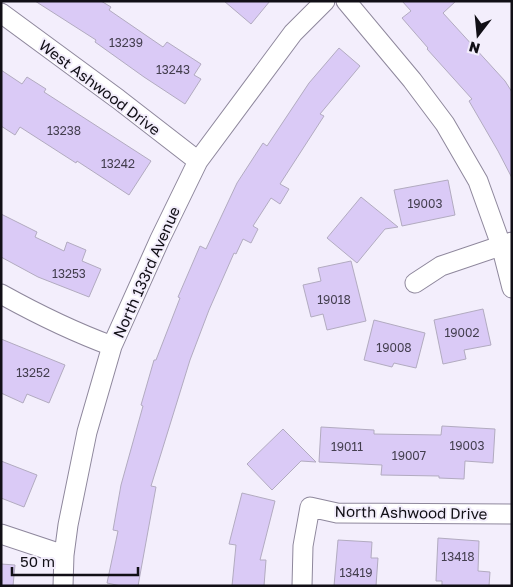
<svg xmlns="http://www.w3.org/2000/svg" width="513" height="587" viewBox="0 0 513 587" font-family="'Golos Text',sans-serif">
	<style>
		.building { fill: #dacaf6; stroke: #b2abc0 }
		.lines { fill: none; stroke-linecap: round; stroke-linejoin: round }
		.minor-casing { stroke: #8e879c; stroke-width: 21 }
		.minor { stroke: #fff; stroke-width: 19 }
		.labels { text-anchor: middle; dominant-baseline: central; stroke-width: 4; stroke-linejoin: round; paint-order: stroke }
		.number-label { font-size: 12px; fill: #433e4e }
		.street-label { font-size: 15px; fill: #110f16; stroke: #f3eefc }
	</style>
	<rect width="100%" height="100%" fill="#f3eefc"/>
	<!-- building -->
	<path class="building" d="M35,1H101L111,7L109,10L163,47L167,42L201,64L194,75L201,79L185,104L144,77L95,42L96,40Z
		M224,1H270L251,24Z
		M402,1H456L443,13L505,81L512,92V178L498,151L469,101L472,99L427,49L428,48L402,18L411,11Z
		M339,48L360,66L320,114L324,116L280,184L289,189L280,204L271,198L253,226L258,229L251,243L243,239L236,254L234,253L209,310L190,360L151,486L156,487L138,586H121L107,583L118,531L113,530L121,485L143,406L141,405L154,360H156L180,298L178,297L200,246L206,249L237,183L263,143L267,146L309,83Z
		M1,70L22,84L27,77L46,89L44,92L151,161L129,195L77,161L76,163L20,127L15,135L1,126Z
		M448,180L455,215L402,226L394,190Z
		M361,197L398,227L385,229L357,263L327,238Z
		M1,214L37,232L35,237L64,251L67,242L86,250L82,261L101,269L89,297L38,277L1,257Z
		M351,261L366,321L327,330L323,314L311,317L303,285L321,281L318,268Z
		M483,309L491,345L464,350L466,359L443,364L434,320Z
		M374,320L425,333L416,368L394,363L392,367L364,360Z
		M1,339L65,365L49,403L27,394L23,403L1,393Z
		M442,426L495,429L493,463L465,461L464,479L439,478V476L381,475L382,465L319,462L321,427L374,430V434L441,435Z
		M283,429L316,462L301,461L272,490L247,464Z
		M1,461L37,475L24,507L1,498Z
		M242,493L275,501L260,560H266L264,586H232L236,545L229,544Z
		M438,538L479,541L478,571L490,572L489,586H442V581H436Z
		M338,540L372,542L371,558H378L376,586H334Z
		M1,564L15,565L13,586H1Z"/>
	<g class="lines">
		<!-- minor casing -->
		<g class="minor-casing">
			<path id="minor" d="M346,1L412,80L445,124L478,181L501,245L512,288
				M1,13L118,99L198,161
				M415,283L441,266L512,242
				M1,294C37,314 74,332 112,346
				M1,534L64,555
				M63,586L64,555L68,525L87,432L112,346L160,239L198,161L293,33L325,1
				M302,586L303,546L310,507L337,513L512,514"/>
		</g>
		<!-- minor -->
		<use href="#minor" class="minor"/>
	</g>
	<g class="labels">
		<!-- number labels -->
		<g class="number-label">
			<text x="126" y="42">13239</text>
			<text x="173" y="69">13243</text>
			<text x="64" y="130">13238</text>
			<text x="118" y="163">13242</text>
			<text x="425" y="203">19003</text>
			<text x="69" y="273">13253</text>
			<text x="334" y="299">19018</text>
			<text x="462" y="332">19002</text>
			<text x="394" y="347">19008</text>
			<text x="33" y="372">13252</text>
			<text x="467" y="445">19003</text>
			<text x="347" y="446">19011</text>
			<text x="409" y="455">19007</text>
			<text x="458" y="556">13418</text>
			<text x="356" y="572">13419</text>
		</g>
		<!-- street labels -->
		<g class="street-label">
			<text transform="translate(100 87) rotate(37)">West Ashwood Drive</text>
			<text transform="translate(146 272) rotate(-66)">North 133rd Avenue</text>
			<text transform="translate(411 512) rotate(1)">North Ashwood Drive</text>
		</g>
	</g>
	<!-- border -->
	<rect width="513" height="587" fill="none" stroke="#110f16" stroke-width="5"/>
	<!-- north arrow -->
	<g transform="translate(478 35) rotate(196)" stroke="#f3eefc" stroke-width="4" paint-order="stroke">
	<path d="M0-4L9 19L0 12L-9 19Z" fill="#110f16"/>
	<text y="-8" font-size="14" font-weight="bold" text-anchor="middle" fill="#110f16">N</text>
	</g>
	<!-- scale -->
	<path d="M12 567v8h126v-8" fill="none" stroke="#110f16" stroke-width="2.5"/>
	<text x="20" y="567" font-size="15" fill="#110f16" stroke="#f3eefc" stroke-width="4" paint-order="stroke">50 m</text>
</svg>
